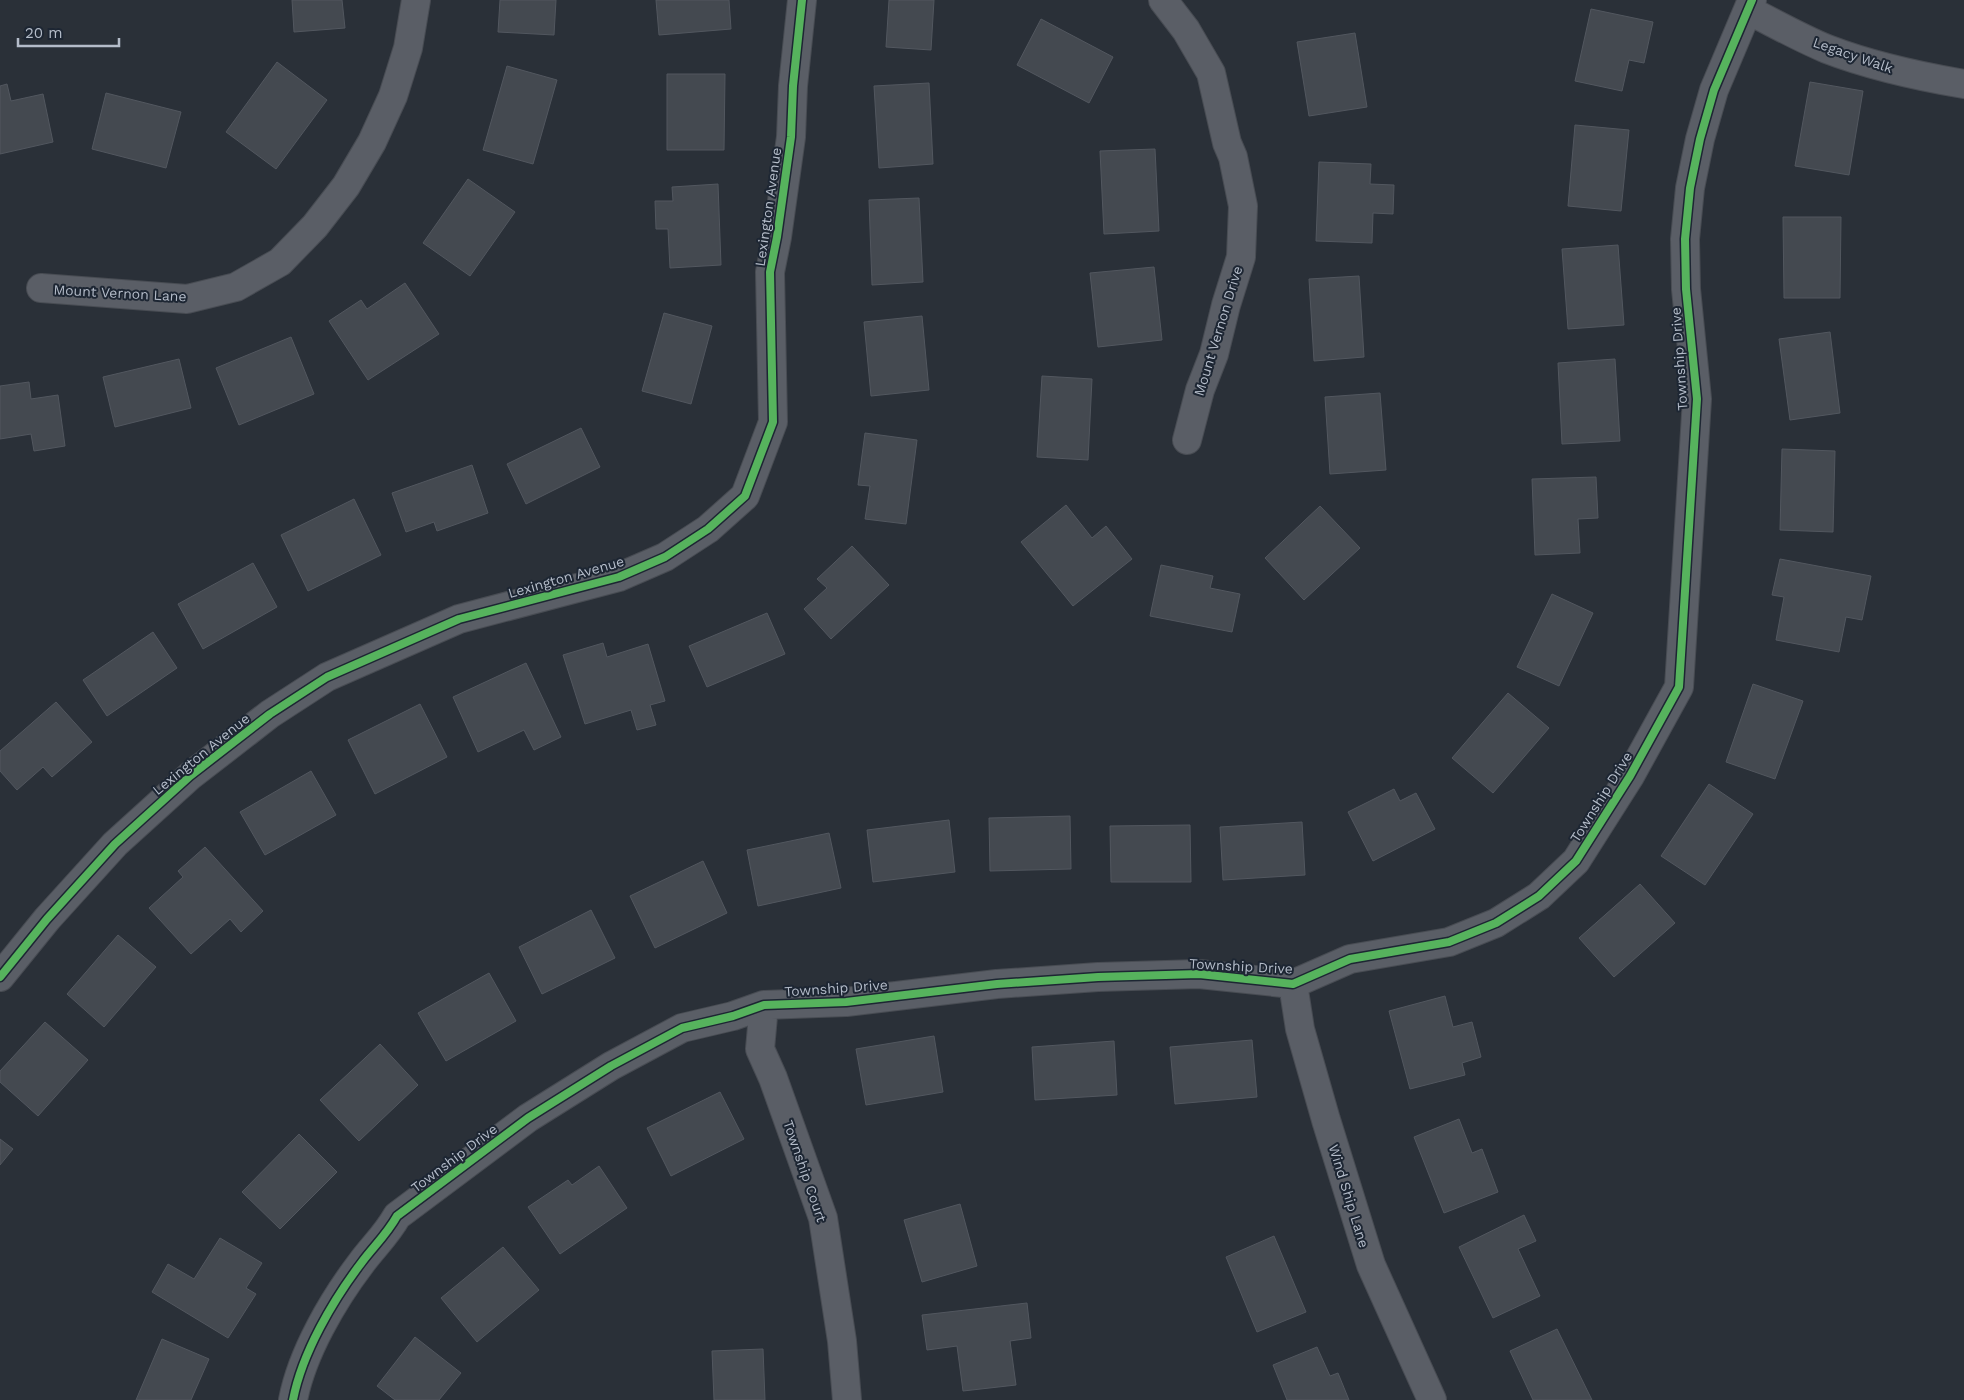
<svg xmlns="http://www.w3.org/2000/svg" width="1964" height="1400" viewBox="0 0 1964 1400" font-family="'Work Sans',sans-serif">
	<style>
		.building { fill: #444950; stroke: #52575f }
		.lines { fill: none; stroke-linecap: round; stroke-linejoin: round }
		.minor-casing { stroke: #484c53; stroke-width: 30 }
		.minor { stroke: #5a5e66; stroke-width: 28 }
		.cycleway-casing { stroke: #1d2633; stroke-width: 11 }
		.cycleway { stroke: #56b35d; stroke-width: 8 }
		.labels { text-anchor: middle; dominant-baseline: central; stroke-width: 4; stroke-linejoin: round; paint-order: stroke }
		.street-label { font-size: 14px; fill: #b4bcc9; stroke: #1d2633 }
	</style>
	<rect width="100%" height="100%" fill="#2a3038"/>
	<!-- building -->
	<path class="building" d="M292,0H342L345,28L294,32Z
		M500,0H556L554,35L498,32Z
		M656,0H729L731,29L659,35Z
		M889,0H934L931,50L886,47Z
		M1591,9L1653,22L1644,63L1629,60L1622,91L1575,81Z
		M1041,19L1113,57L1089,103L1017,65Z
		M1355,33L1367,107L1309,116L1297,42Z
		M277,62L327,100L276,169L226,132Z
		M507,66L557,80L533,164L483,150Z
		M667,74H725L724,150H667Z
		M1810,82L1863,91L1849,175L1795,166Z
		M929,83L933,164L879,168L874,86Z
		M7,84L11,101L43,94L53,142L0,154V86Z
		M106,93L181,112L166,168L92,149Z
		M1575,125L1629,130L1621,211L1568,206Z
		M1155,149L1159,231L1104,234L1100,151Z
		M1319,162L1371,164L1370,184L1394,185L1393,214L1373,213L1372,243L1316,241Z
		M468,179L515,212L470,276L423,243Z
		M718,184L721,265L670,268L668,229H656L655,201H673L672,187Z
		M919,198L923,282L872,285L869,200Z
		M1783,217H1841L1840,298H1784Z
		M1618,245L1624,325L1568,329L1562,249Z
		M1154,267L1162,340L1098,347L1090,273Z
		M1359,276L1364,357L1314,361L1309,279Z
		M405,283L439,334L368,380L329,321L361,300L367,309Z
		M664,313L712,326L691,404L642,391Z
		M922,316L929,390L871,396L864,322Z
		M1830,332L1840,413L1790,420L1779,339Z
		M291,337L314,394L239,425L216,368Z
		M179,359L191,408L115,427L103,377Z
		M1615,359L1620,441L1562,444L1558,363Z
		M1042,376L1092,379L1088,460L1037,457Z
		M29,382L31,399L58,395L65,446L34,451L31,434L0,439V386Z
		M1380,393L1386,470L1330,474L1325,397Z
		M581,428L600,467L526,504L507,464Z
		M865,433L917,440L906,524L865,519L870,486L858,485Z
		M1782,449L1835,451L1833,532L1780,530Z
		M472,465L488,513L437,531L434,522L406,532L392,493Z
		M1596,477L1598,518L1578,519L1580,553L1535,555L1532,479Z
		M354,499L381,555L308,591L281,535Z
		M1066,505L1092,538L1106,526L1132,559L1073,606L1021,542Z
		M1320,506L1360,548L1304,600L1265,558Z
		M852,546L889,585L831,639L804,609L827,588L817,579Z
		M1780,559L1871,576L1862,620L1846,617L1839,652L1776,640L1784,597L1772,595Z
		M253,563L277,607L203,649L178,604Z
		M1161,565L1213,576L1210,588L1240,594L1232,632L1150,616Z
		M1552,594L1593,613L1559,686L1517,667Z
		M767,613L785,654L707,687L689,646Z
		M153,632L177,668L107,716L83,680Z
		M603,643L607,657L648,644L665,701L650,705L656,725L637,730L631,710L585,724L563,655Z
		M526,663L561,737L534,750L524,730L478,752L453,697Z
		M1753,684L1803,701L1775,779L1726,762Z
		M1508,693L1549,728L1493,793L1452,758Z
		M56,702L92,742L52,777L43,767L17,790L0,771V751Z
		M420,704L447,757L375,794L348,740Z
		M311,771L336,815L265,855L240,812Z
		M1709,784L1753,814L1705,885L1661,856Z
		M1394,789L1400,801L1416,793L1435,829L1373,861L1348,812Z
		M1070,816L1071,869L990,871L989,818Z
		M949,820L955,872L873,882L867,830Z
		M1302,822L1305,875L1223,880L1220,827Z
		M1190,825L1191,882H1111L1110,826Z
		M829,833L841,888L758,906L747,850Z
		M205,847L263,911L241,932L230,919L191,954L149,908L183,877L178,871Z
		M703,861L727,913L655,948L630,896Z
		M1640,884L1675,923L1614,977L1579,938Z
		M591,910L615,958L542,994L519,947Z
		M118,935L156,967L104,1027L67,994Z
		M489,973L516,1021L446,1061L418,1013Z
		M1445,996L1453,1027L1472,1022L1481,1057L1462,1063L1465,1075L1410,1089L1389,1011Z
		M45,1022L88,1060L38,1116L0,1082V1071Z
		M934,1036L943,1092L866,1105L856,1049Z
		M1252,1040L1257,1097L1175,1104L1170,1047Z
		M1114,1041L1117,1095L1035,1100L1032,1047Z
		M380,1044L418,1085L359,1141L320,1100Z
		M720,1092L744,1139L671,1176L647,1128Z
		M1459,1119L1472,1153L1482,1149L1498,1192L1444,1213L1414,1137Z
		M299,1134L337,1172L280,1229L242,1192Z
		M0,1139L13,1149L0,1165Z
		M599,1166L627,1208L560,1254L528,1207L568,1180L572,1185Z
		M960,1204L977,1266L922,1282L904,1220Z
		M1524,1215L1536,1241L1518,1249L1540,1296L1493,1318L1459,1247Z
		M1274,1236L1306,1312L1257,1332L1226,1257Z
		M220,1238L262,1263L246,1288L256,1294L228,1338L152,1292L168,1264L194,1279Z
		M503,1247L539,1290L477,1342L441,1298Z
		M1027,1303L1031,1338L1010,1341L1016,1385L963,1391L957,1346L927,1350L922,1315Z
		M1557,1329L1592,1400H1533L1510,1351Z
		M415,1337L461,1373L439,1400H395L377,1386Z
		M162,1339L209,1359L191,1400H136Z
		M1317,1347L1330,1376L1338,1373L1349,1400H1287L1273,1365Z
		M763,1349L765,1400H714L712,1351Z"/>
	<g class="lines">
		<!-- minor casing -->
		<g class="minor-casing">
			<path id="minor" d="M1163,0L1186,30L1211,73L1227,143L1233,157L1243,206L1241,257L1226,305L1214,354L1200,390L1187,440
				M1748,10C1774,23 1800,38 1827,49C1871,66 1917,76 1964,84
				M41,288L187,299L236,287L280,262L315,226L346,186L372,142L393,96L408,48L416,0
				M0,977L47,919L115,844L190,776L270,714L327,677L459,619L619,577L665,557L708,529L745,496L773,422L770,272L777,237L791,137L793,86L802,0
				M1293,984L1300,1029L1326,1120L1371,1265L1432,1400
				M764,1005L760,1049L773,1078L823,1218L842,1341L847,1400
				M293,1400C302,1353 333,1300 362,1262C374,1246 387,1234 397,1216L528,1118L611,1066L682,1028L733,1016L764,1005L846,1002L997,984L1098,977L1199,974L1293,984L1350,959L1449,942L1496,923L1539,896L1576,861L1630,776L1679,687L1697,399L1686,289L1685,239L1690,188L1700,139L1714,90L1752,0"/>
		</g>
		<!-- minor -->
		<use href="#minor" class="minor"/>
		<!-- cycleway casing -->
		<g class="cycleway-casing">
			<path id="cycleway" d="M0,977L47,919L115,844L190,776L270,714L327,677L459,619L619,577L665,557L708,529L745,496L773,422L770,272L777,237L791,137L793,86L802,0
				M293,1400C302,1353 333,1300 362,1262C374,1246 387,1234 397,1216L528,1118L611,1066L682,1028L733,1016L764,1005L846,1002L997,984L1098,977L1199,974L1293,984L1350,959L1449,942L1496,923L1539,896L1576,861L1630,776L1679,687L1697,399L1686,289L1685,239L1690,188L1700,139L1714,90L1752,0"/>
		</g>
		<!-- cycleway -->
		<use href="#cycleway" class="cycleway"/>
	</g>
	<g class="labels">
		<!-- street labels -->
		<g class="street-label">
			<text transform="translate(1853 55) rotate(19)">Legacy Walk</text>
			<text transform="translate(768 207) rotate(-82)">Lexington Avenue</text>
			<text transform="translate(120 293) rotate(3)">Mount Vernon Lane</text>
			<text transform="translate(1218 331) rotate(-73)">Mount Vernon Drive</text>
			<text transform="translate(1679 359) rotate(-94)">Township Drive</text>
			<text transform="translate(566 577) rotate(-16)">Lexington Avenue</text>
			<text transform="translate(201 754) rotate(-39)">Lexington Avenue</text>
			<text transform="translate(1601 797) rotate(-58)">Township Drive</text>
			<text transform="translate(1241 966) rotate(3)">Township Drive</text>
			<text transform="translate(836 988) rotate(-4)">Township Drive</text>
			<text transform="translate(454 1158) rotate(-37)">Township Drive</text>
			<text transform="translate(805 1171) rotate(71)">Township Court</text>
			<text transform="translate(1349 1196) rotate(73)">Wind Ship Lane</text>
		</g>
	</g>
	<!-- scale -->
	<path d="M18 38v8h101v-8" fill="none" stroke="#b4bcc9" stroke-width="2.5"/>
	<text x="25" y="38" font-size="15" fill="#b4bcc9" stroke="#1d2633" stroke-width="4" paint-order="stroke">20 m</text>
</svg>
